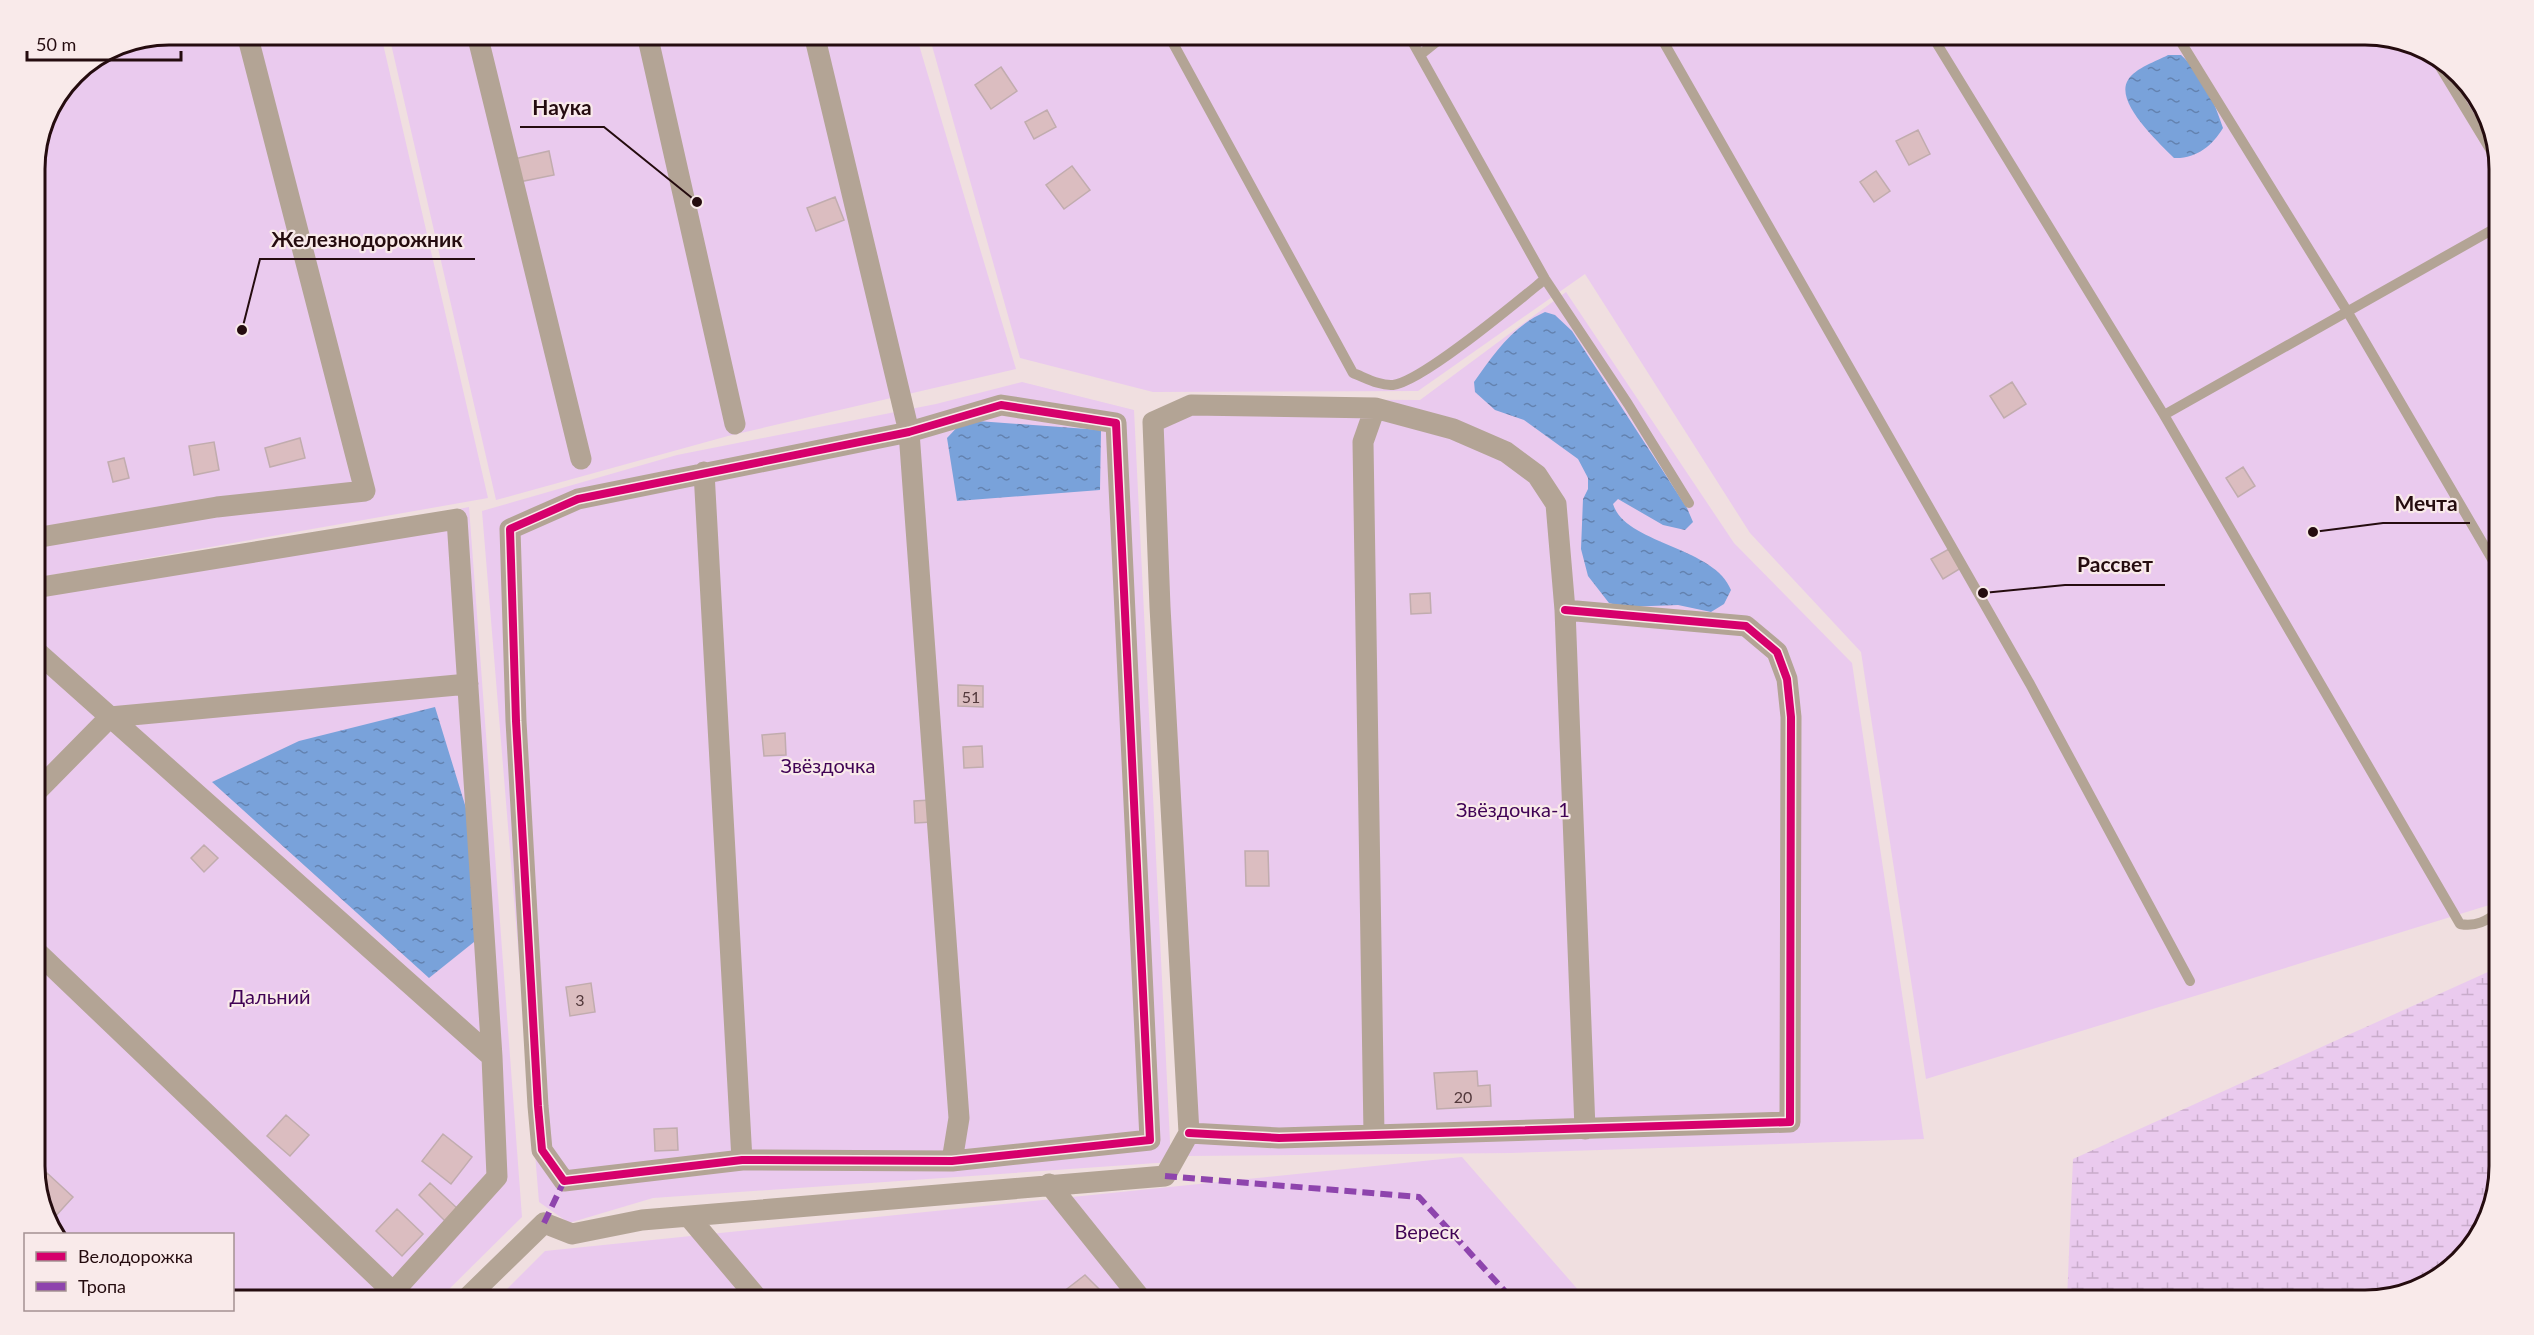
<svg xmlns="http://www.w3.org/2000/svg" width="2534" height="1335" viewBox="0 0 2534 1335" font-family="Lato,sans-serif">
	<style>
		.wetland { fill: url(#wetland-marsh) }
		.green { fill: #eacaee }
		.water { fill: url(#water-ripples) }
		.building { fill: #dbbdc0; stroke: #c1acae; stroke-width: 1.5 }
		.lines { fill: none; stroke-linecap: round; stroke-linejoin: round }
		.service { stroke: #b3a495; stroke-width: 10 }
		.minor { stroke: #b3a495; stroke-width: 21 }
		.quiet { stroke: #8e44ad; stroke-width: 6; stroke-dasharray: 12 6; stroke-linecap: butt }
		.cycleway-casing { stroke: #f9eaea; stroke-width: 11 }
		.cycleway { stroke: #d6006c; stroke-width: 8 }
		.labels { text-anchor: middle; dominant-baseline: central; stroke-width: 4.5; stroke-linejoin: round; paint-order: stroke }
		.number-label { font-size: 16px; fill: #52383b }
		.park-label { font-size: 20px; fill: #400355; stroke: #f9eaea }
		.rim { fill: none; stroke: #250c0f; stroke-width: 3 }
		.leader { fill: none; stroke: #250c0f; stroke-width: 2 }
		.callout-dot { fill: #250c0f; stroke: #f9eaea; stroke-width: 2 }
		.callout-label { font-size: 21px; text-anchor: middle; font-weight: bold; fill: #250c0f; stroke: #f9eaea; stroke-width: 4.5; stroke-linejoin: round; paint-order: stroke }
	</style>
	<defs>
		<pattern id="wetland-marsh" width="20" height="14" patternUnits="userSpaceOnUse" patternTransform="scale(1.5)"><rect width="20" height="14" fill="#eacaee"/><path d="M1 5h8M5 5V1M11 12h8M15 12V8" fill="none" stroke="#c9accb"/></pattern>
		<pattern id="water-ripples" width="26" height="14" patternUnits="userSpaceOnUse" patternTransform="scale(1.5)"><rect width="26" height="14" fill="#79a2da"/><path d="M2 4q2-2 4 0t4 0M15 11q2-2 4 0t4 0" fill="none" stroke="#6382af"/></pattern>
	</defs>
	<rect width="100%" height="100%" fill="#f0dfe0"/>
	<!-- wetland -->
	<path class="wetland" d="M2499,967V1166L2485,1226L2432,1282L2365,1300H2067L2073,1159Z"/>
	<!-- green -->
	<path class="green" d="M170,34L381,35L488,498L35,578V161L45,118L74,74L118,45Z
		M2364,34L2425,49L2477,95L2499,161V902L1926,1079L1861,652L1750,533L1585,274L1418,391L1153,392L1020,358L929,35Z
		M389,35H916L1016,369L728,436L496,500Z
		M1566,292L1734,543L1852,663L1924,1139L1511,1153L1186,1156L1150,413L1183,399L1420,400Z
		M1022,382L1134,410L1171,1162L653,1198L569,1223L539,1202L482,511L677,455L936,404Z
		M469,507L522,1217L438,1300H233L232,1234H55L35,1175V593Z
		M1462,1157L1587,1300H496L545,1251Z"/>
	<!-- water -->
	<path class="water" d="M2168,55H2181C2203,75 2214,101 2223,128C2212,146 2196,159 2174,158C2159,143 2114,102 2128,80C2135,68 2157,61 2168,55Z
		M1545,312L1555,315L1572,331L1687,508L1693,522L1685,530L1663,525L1618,499L1613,504C1625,544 1715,547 1731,590L1724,604L1711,612L1678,605L1624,607L1609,603L1588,576L1581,549L1583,499L1588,489V478L1578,459L1524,420L1495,410L1475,392L1474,382C1494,354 1513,326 1545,312Z
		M964,420L1101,430L1100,490L957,501L947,438Z
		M435,707L477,844L474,942L429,978L212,782L299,741Z"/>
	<!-- building -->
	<path class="building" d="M1001,67L1017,91L991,109L975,85Z
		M1047,110L1056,127L1034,139L1025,122Z
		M1918,130L1930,154L1909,165L1896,141Z
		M549,151L554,175L519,182L514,159Z
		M1072,166L1090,190L1064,209L1046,185Z
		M1876,171L1890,191L1874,202L1860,182Z
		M835,197L844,220L816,231L807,208Z
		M2012,382L2026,404L2004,418L1990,396Z
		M300,438L305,458L270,467L265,448Z
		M214,442L219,470L194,475L189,446Z
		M124,458L129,478L113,482L108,462Z
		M2243,467L2255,486L2238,497L2226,478Z
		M1949,549L1961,568L1943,579L1931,559Z
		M1430,593L1431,613L1411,614L1410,594Z
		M958,685L983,686V707L958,706Z
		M785,733L786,755L764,756L762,735Z
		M982,746L983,767L964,768L963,747Z
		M931,800L932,822L915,823L914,801Z
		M204,845L218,858L204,872L191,858Z
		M1245,851H1268L1269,886H1246Z
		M591,983L595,1012L570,1016L566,987Z
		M1477,1071L1478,1086L1490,1085L1491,1106L1437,1109L1434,1073Z
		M286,1115L309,1135L290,1156L267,1136Z
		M677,1128L678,1150L655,1151L654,1129Z
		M443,1134L472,1157L451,1184L422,1161Z
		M47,1173L73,1197L53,1219L49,1215L38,1183Z
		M430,1183L458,1209L446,1222L419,1195Z
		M397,1209L423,1234L402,1256L376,1231Z
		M1085,1275L1110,1300L1054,1299Z"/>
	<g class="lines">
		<!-- service -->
		<path class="service" d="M1168,34L1353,373C1366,378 1380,386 1393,385C1422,382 1518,301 1545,279
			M1408,34L1545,279L1628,404L1689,503
			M1659,34L2030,684L2190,981
			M1931,34L2164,415L2460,924C2476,927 2487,921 2499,911
			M2176,34L2347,311L2499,571
			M1420,55L1446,34
			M2434,57L2499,164
			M2164,415L2499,226"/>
		<!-- minor -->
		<path class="minor" d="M477,34L581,459
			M647,34L735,424
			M814,34L909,432L959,1118L952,1161
			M1001,405L1116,423L1150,1140L952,1161L742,1160L564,1181L542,1150L538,1106L516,721L510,529L578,499L909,432Z
			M704,472L742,1160
			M35,538L217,507L365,491L247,34
			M35,588L457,519L492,1057L497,1177L386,1300
			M35,650L492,1057
			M35,793L110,717L468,684
			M35,950L394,1293
			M1189,1133L1279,1138L1790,1122L1791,717L1787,679L1777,652L1746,626L1565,610
			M1374,1135L1363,442L1375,408
			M1049,1184L1142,1300
			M689,1217L759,1300
			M465,1300L544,1223L572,1234L642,1220L1165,1176L1189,1133L1160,607L1153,422L1191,405L1375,408L1453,429L1506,452L1537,475L1556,504L1565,610L1585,1129"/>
		<!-- quiet -->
		<path class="quiet" d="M1165,1176L1419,1197L1513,1300
			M544,1223L564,1181"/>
		<!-- cycleway casing -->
		<g class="cycleway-casing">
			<path id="cycleway" d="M1001,405L1116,423L1150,1140L952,1161L742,1160L564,1181L542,1150L538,1106L516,721L510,529L578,499L909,432Z
				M1189,1133L1279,1138L1790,1122L1791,717L1787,679L1777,652L1746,626L1565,610"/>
		</g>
		<!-- cycleway -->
		<use href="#cycleway" class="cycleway"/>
	</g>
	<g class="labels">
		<!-- number labels -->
		<g class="number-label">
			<text x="971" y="696">51</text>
			<text x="580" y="999">3</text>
			<text x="1463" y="1096">20</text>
		</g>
		<!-- park labels -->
		<g class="park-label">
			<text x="828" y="765">Звёздочка</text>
			<text x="1513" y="809">Звёздочка-1</text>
			<text x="270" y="996">Дальний</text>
			<text x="1427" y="1231">Вереск</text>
		</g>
	</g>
	<!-- crop -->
	<path d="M0 0H2534V1335H0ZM169 45H2365A124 124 0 0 1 2489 169V1166A124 124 0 0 1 2365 1290H169A124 124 0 0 1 45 1166V169A124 124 0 0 1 169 45Z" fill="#f9eaea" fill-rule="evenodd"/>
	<path class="rim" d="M169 45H2365A124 124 0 0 1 2489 169V1166A124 124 0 0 1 2365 1290H169A124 124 0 0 1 45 1166V169A124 124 0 0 1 169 45Z"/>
	<!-- callouts -->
	<path class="leader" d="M697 202L604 127H520M242 330L260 259H475M2313 532L2383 523H2470M1983 593L2065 585H2165"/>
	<g class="callout-dot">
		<circle cx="697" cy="202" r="6"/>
		<circle cx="242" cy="330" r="6"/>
		<circle cx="2313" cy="532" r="6"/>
		<circle cx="1983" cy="593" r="6"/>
	</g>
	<g class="callout-label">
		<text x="562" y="115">Наука</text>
		<text x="367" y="247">Железнодорожник</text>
		<text x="2426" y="511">Мечта</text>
		<text x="2115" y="572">Рассвет</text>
	</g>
	<!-- legend -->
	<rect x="24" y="1233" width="210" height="78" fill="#f9eaea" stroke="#a49192" stroke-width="1.5"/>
	<rect x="36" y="1252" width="30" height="9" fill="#d6006c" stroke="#a49192" stroke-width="1.5"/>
	<text x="78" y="1263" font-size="18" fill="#250c0f">Велодорожка</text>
	<rect x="36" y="1282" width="30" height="9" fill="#8e44ad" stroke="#a49192" stroke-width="1.5"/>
	<text x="78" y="1293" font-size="18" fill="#250c0f">Тропа</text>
	<!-- scale -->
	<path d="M27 51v9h154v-9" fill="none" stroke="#250c0f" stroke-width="3"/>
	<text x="36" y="51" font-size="18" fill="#250c0f" stroke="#f9eaea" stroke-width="4.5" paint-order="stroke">50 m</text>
</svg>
